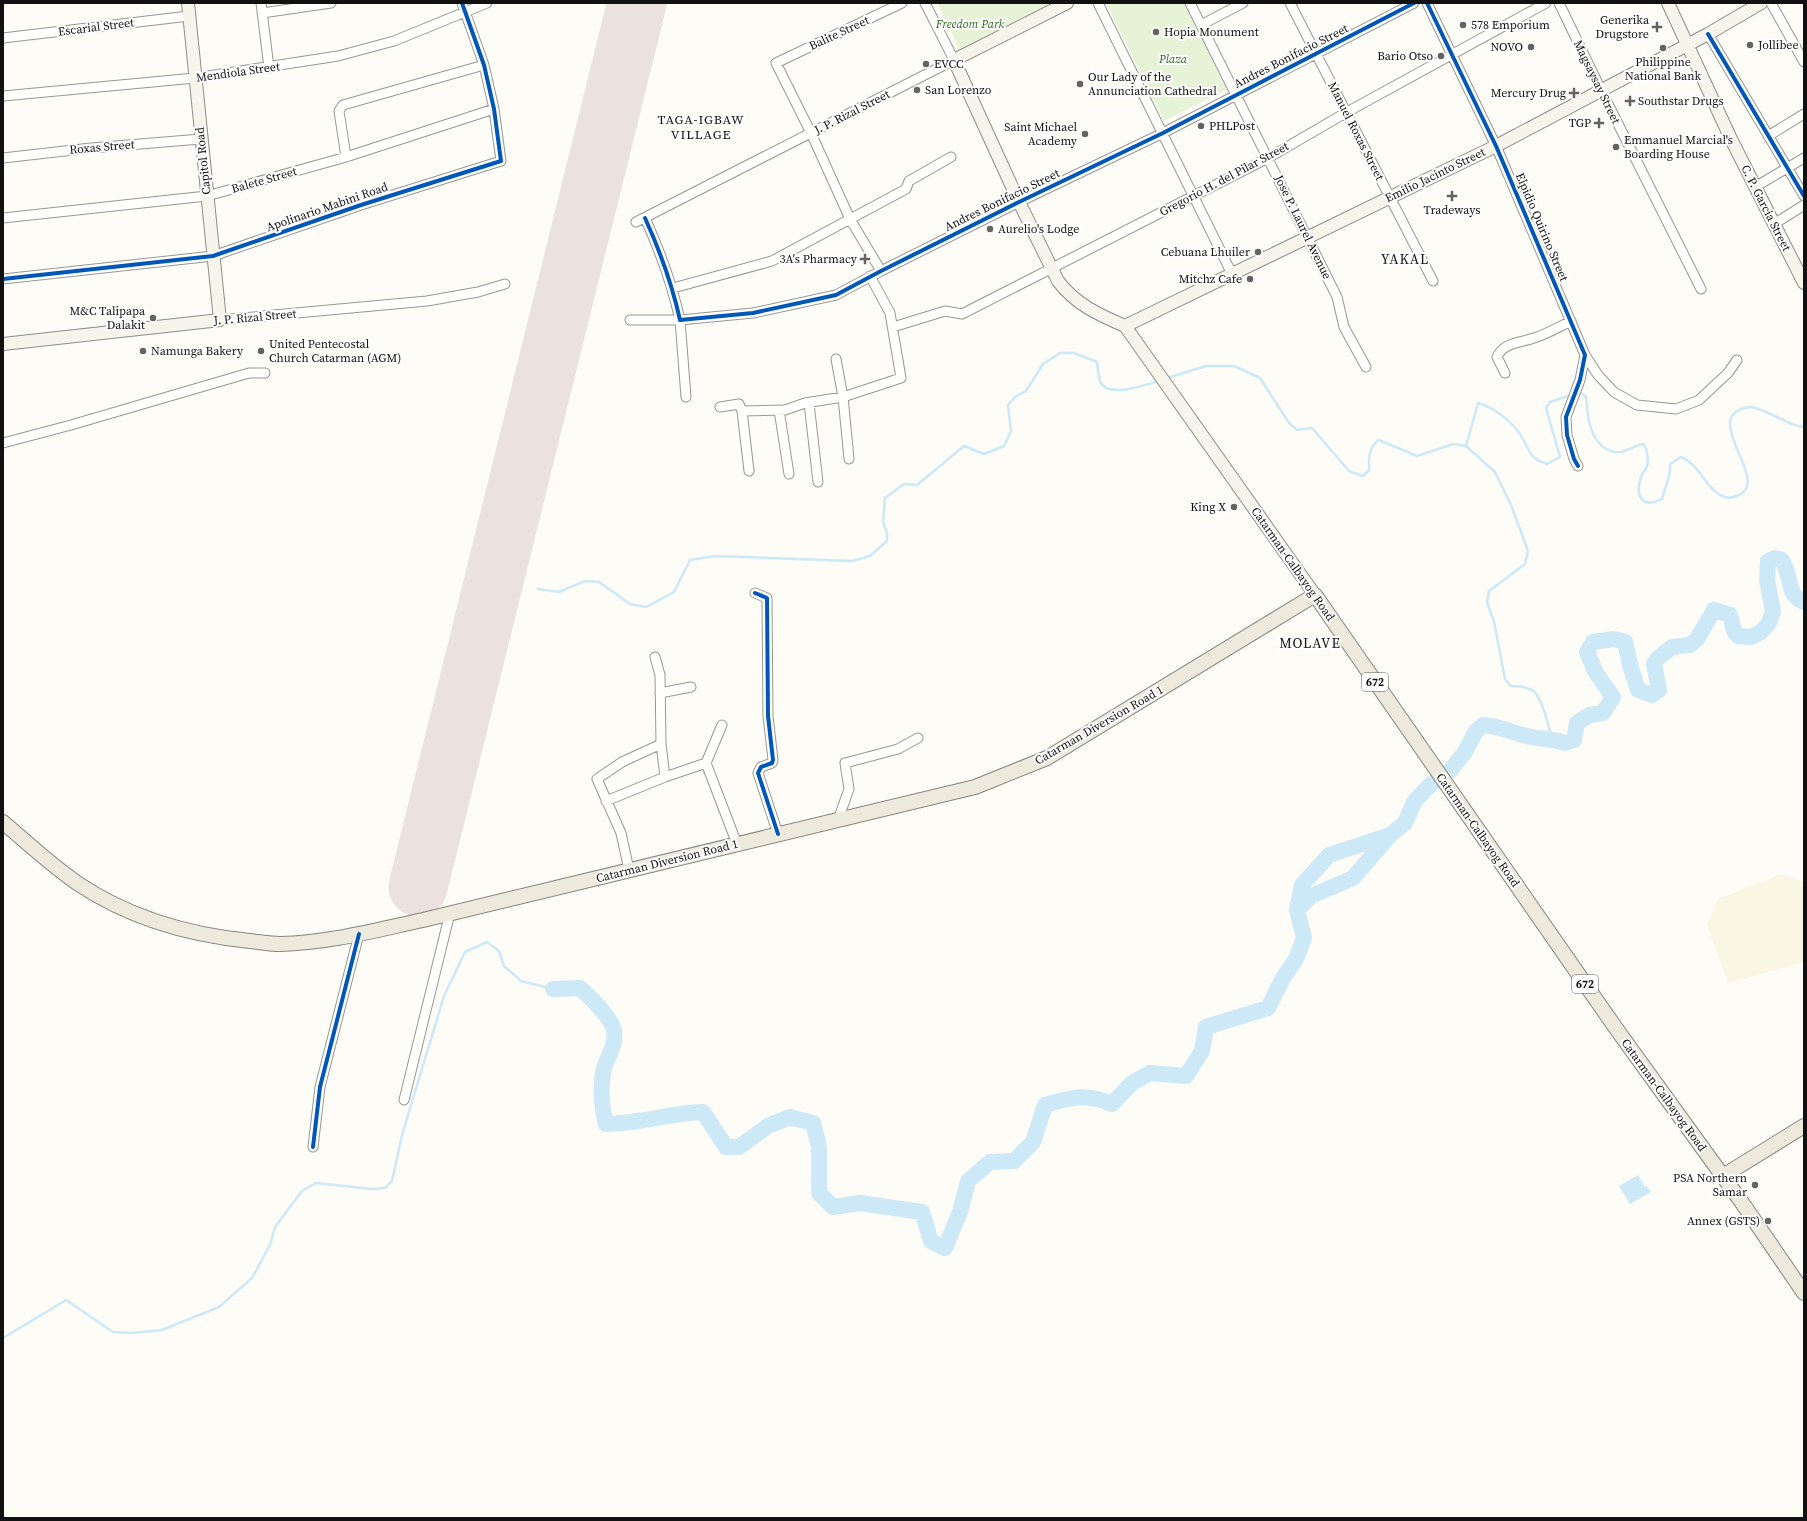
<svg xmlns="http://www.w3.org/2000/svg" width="1807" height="1521" viewBox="0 0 1807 1521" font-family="'Source Serif 4',serif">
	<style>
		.farmland { fill: #f9f7e4 }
		.green { fill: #e7f3d7 }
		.water { fill: #cde8f7 }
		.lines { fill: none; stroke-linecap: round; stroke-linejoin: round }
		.stream { stroke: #cde8f7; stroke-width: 2.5 }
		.river { stroke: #cde8f7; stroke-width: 16 }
		.runway { stroke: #ebe1df; stroke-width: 59 }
		.street-casing { stroke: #979795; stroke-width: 11 }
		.secondary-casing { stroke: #8e8d8b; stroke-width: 14 }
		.primary-casing { stroke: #858482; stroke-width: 16 }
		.street { stroke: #fffffe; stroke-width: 9 }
		.secondary { stroke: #f6f4eb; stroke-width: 12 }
		.primary { stroke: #ede9dc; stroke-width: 14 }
		.cycleway-casing { stroke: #fff; stroke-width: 6 }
		.cycleway { stroke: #0057b8; stroke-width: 4 }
		.poi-dot { fill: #646362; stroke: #fff; stroke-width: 1.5 }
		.labels { text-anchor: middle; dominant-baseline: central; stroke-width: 4; stroke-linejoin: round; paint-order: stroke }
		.shield { fill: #fff; stroke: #585858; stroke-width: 1 }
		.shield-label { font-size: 11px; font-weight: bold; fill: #111 }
		.poi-label { font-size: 12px; fill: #111; stroke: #fff; text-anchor: end }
		.park-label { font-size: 12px; font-style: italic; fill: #2f6b1f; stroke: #fff }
		.street-label { font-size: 12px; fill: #111; stroke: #fff }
		.neighbourhood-label { font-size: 13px; letter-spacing: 1px; fill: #111; stroke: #fff }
		.quarter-label { font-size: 14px; letter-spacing: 1px; fill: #111; stroke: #fff }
	</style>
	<rect width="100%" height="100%" fill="#fdfcf7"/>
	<!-- farmland -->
	<path class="farmland" d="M1781,874L1804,882V962L1728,983L1707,925L1718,899Z"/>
	<!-- green -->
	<path class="green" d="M937,3H1055L961,52Z
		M1106,3H1184L1227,89L1164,121Z"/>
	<!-- water -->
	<path class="water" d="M1638,1175L1645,1187L1647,1186L1651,1192L1630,1204L1619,1186Z"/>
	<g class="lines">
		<!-- stream -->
		<path class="stream" d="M1167,378L1206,366H1234L1260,378L1289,423L1297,430L1312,428L1349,471L1363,476L1369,470C1369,459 1368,447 1379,440L1417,456L1453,444L1466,446L1495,472L1511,505L1528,551L1525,564L1489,591L1487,602L1494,622L1505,679L1511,686C1518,686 1525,686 1532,690C1542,695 1549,728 1552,739
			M1576,394L1581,393L1586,397C1587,403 1587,409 1588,415C1590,433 1600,454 1621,452C1629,450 1636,445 1644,444C1647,451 1649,459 1647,466C1646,470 1642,473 1641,477C1635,496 1642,509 1662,499C1665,487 1671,476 1670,464L1681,457C1701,465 1706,491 1725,497C1730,499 1734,497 1739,495C1772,480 1696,414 1750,407C1758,406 1783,421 1792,424C1796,426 1800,426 1804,427
			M1466,446L1478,403C1494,407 1515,424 1523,439C1531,453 1530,459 1547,464L1560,457L1546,408L1550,402L1571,395
			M538,589L559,592L585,581L599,582L630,604L646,607L674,592L690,560L715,556L852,561L870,556L887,541V533L883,522L885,498L904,484L917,485L964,446L984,454L1004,446L1011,431L1008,405L1015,397L1026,391L1043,364L1060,353H1074L1097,362C1098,368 1098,376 1100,381C1106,399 1146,385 1158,381
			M3,1338L66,1300L113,1332L132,1333L162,1330L219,1307L252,1278L270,1245L275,1227L302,1191L316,1183L372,1189L385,1188L392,1181L402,1135L444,996L465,952L487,942L499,951L504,966L521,981L553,989"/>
		<!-- river -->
		<path class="river" d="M1297,910L1311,896L1353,878L1390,835L1405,823L1414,802L1430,785L1450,771L1465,752L1476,731L1483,725C1500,726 1515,734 1531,737C1543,739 1554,739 1565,743L1574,740L1577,723L1589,715L1603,713L1613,697L1596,673L1587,652L1593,642L1614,639L1625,642L1630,665L1638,690L1652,695L1659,690L1654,664L1657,659L1672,647L1690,645L1697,639L1714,610L1730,615L1734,631L1738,636L1751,637L1761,632L1769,623L1773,611L1767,580L1768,561L1775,558L1782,560C1784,564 1786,568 1787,572C1791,585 1790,597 1804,602
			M553,989L580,988C591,998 611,1017 614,1031C617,1046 605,1059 603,1073C600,1090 602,1108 606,1124C639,1124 670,1113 703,1112L726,1147H739L768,1126L790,1117L813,1123L819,1147V1193L833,1207L860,1203L922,1212L931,1241L945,1248L960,1212L968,1181L990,1162L1014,1161L1033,1142L1045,1105C1071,1097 1086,1093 1112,1104L1132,1083L1150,1073L1186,1076L1202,1051L1206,1027L1268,1008L1283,978L1296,959L1304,938L1297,910L1302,885L1329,855L1390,835"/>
		<!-- runway -->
		<path class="runway" d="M418,887L637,3"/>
		<!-- street casing -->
		<g class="street-casing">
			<path id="street" d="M261,3L269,68
				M1098,3L1232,274
				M1190,3L1337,297L1344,327L1366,367
				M1290,3L1433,281
				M1427,3L1496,146L1585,355L1580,380L1566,417L1567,435L1574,459L1578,466
				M1559,3L1601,90L1701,289
				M1771,3L1804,62
				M262,13L331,3
				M1201,25L1243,3
				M1708,34L1804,196
				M3,38L189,16
				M3,96L195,78L338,56L394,41L487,3
				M1768,136L1804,114
				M346,157L339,111L343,105L484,65
				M3,158L91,148L201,139
				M1755,187L1804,158
				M3,218L207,196L346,157L494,109
				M645,218C660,251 672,284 680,320L753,313L836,295L881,271L1019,202L1163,133L1414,3
				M636,222L954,60L925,3
				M1774,224L1804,205
				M881,271L850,219L811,133L776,63L902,3
				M3,279L213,256L361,205L501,161L494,109L484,65L462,3
				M673,288L772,261L906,189L909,181L951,157
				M220,320L427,301L478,292L505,284
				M630,320H680L686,397
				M893,327L945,311L962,314L1268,158L1347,112L1546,3
				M1585,355L1598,375L1614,392L1637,405L1676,409L1699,400L1728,373L1737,360
				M836,359L843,397L849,459
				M1505,373L1497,357C1504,342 1520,343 1534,338C1547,334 1559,327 1571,321
				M809,403L818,482
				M720,407L739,404L742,411L785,410L805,403L843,397L901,378L890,313L870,276
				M779,410L789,474
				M742,411L749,471
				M3,443L71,425L249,373H265
				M755,593L767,598L768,716L773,760L772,763L761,767L758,773L778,834
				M660,693L691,687
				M661,744L665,777
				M706,763L737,844
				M606,801L665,777L706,763L722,725
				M838,820L849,789L845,763L898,749L918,738
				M629,870L621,833L597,779L622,762L661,744L660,675L655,657
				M404,1100L450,913
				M313,1147L320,1087L359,934"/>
		</g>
		<!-- secondary casing -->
		<g class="secondary-casing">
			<path id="secondary" d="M1067,3L954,60L1019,202L1058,281C1075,304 1099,315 1125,326L1315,595
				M1668,3L1731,139L1804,283
				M1125,326L1496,146L1708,34L1761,3
				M3,344L220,320L188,3"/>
		</g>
		<!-- primary casing -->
		<g class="primary-casing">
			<path id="primary" d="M3,822C27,843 51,865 77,883C129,918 189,935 250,941C260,942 270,944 280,944C329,943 376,930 423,920L975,787L1047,758L1315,595L1615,1027L1743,1204L1804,1293
				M1723,1176L1804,1126"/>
		</g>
		<!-- street -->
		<use href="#street" class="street"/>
		<!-- secondary -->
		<use href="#secondary" class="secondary"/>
		<!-- primary -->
		<use href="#primary" class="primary"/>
		<!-- cycleway casing -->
		<g class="cycleway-casing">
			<path id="cycleway" d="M1427,3L1496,146L1585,355L1580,380L1566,417L1567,435L1574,459L1578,466
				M1708,34L1804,196
				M645,218C660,251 672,284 680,320L753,313L836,295L881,271L1019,202L1163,133L1414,3
				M3,279L213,256L361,205L501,161L494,109L484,65L462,3
				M755,593L767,598L768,716L773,760L772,763L761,767L758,773L778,834
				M313,1147L320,1087L359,934"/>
		</g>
		<!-- cycleway -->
		<use href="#cycleway" class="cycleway"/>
	</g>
	<!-- markers -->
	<g class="poi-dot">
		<circle cx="1463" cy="25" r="4"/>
		<path d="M1655 21h4v4h4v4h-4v4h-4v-4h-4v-4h4z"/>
		<circle cx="1156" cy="32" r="4"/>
		<circle cx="1750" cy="45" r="4"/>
		<circle cx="1531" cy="47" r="4"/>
		<circle cx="1663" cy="48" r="4"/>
		<circle cx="1441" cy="56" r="4"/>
		<circle cx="926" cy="64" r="4"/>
		<circle cx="1080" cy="84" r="4"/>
		<circle cx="917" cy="90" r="4"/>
		<path d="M1572 87h4v4h4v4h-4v4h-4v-4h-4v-4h4z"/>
		<path d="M1628 95h4v4h4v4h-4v4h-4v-4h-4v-4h4z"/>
		<path d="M1597 117h4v4h4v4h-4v4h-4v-4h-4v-4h4z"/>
		<circle cx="1201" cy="126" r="4"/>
		<circle cx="1085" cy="134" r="4"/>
		<circle cx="1616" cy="147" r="4"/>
		<path d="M1450 190h4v4h4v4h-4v4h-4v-4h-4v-4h4z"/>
		<circle cx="990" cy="229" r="4"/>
		<circle cx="1258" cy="252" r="4"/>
		<path d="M863 253h4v4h4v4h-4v4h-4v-4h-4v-4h4z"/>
		<circle cx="1250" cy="279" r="4"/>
		<circle cx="153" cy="318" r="4"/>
		<circle cx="143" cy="351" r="4"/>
		<circle cx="261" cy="351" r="4"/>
		<circle cx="1234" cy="507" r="4"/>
		<circle cx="1755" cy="1185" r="4"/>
		<circle cx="1768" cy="1221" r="4"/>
	</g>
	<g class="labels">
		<!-- shield labels -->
		<g class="shield">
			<rect x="1362" y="673" width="26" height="18" rx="3"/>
			<rect x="1572" y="975" width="26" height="18" rx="3"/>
		</g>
		<g class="shield-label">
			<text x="1375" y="682">672</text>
			<text x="1585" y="984">672</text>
		</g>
		<!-- poi labels -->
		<g class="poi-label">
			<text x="1649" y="20">Generika<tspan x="1649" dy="14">Drugstore</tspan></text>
			<text x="1471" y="25" text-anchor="start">578 Emporium</text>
			<text x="1164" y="32" text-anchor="start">Hopia Monument</text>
			<text x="1758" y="45" text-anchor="start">Jollibee</text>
			<text x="1523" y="47">NOVO</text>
			<text x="1433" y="56">Bario Otso</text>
			<text x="1663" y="62" text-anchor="middle">Philippine<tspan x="1663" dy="14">National Bank</tspan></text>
			<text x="934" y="64" text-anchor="start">EVCC</text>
			<text x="1088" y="77" text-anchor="start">Our Lady of the<tspan x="1088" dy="14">Annunciation Cathedral</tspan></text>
			<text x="925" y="90" text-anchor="start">San Lorenzo</text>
			<text x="1566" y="93">Mercury Drug</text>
			<text x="1638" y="101" text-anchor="start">Southstar Drugs</text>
			<text x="1591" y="123">TGP</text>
			<text x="1209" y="126" text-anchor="start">PHLPost</text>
			<text x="1077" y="127">Saint Michael<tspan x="1077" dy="14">Academy</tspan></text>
			<text x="1624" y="140" text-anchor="start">Emmanuel Marcial's<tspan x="1624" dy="14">Boarding House</tspan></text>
			<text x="1452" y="210" text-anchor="middle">Tradeways</text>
			<text x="998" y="229" text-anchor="start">Aurelio's Lodge</text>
			<text x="1250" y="252">Cebuana Lhuiler</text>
			<text x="857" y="259">3A's Pharmacy</text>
			<text x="1242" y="279">Mitchz Cafe</text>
			<text x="145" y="311">M&amp;C Talipapa<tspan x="145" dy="14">Dalakit</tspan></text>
			<text x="269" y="344" text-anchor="start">United Pentecostal<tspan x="269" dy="14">Church Catarman (AGM)</tspan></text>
			<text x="151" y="351" text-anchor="start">Namunga Bakery</text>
			<text x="1226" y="507">King X</text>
			<text x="1747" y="1178">PSA Northern<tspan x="1747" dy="14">Samar</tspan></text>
			<text x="1760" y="1221">Annex (GSTS)</text>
		</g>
		<!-- park labels -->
		<g class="park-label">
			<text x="970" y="24">Freedom Park</text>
			<text x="1173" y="59">Plaza</text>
		</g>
		<!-- street labels -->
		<g class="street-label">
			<text transform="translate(96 27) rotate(-7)">Escarial Street</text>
			<text transform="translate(839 33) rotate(-25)">Balite Street</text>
			<text transform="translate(1291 56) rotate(-27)">Andres Bonifacio Street</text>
			<text transform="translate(238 72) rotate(-8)">Mendiola Street</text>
			<text transform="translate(1597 82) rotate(64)">Magsaysay Street</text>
			<text transform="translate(852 112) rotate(-27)">J. P. Rizal Street</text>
			<text transform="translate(1356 131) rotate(63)">Manuel Roxas Street</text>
			<text transform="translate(102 147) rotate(-5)">Roxas Street</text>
			<text transform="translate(203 161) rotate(-96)">Capitol Road</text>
			<text transform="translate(1435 175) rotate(-26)">Emilio Jacinto Street</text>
			<text transform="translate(1224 179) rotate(-28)">Gregorio H. del Pilar Street</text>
			<text transform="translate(264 180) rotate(-16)">Balete Street</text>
			<text transform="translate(1002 200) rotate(-26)">Andres Bonifacio Street</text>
			<text transform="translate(327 207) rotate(-19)">Apolinario Mabini Road</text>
			<text transform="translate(1766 208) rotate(63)">C. P. Garcia Street</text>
			<text transform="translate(1303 227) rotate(64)">Jose P. Laurel Avenue</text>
			<text transform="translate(1542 227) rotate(67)">Elpidio Quirino Street</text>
			<text transform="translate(255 317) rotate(-5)">J. P. Rizal Street</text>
			<text transform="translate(1293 564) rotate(55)">Catarman-Calbayog Road</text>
			<text transform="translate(1099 725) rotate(-30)">Catarman Diversion Road 1</text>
			<text transform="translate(1478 830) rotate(55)">Catarman-Calbayog Road</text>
			<text transform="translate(667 861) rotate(-14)">Catarman Diversion Road 1</text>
			<text transform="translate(1664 1095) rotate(54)">Catarman-Calbayog Road</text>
		</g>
		<!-- neighbourhood labels -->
		<g class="neighbourhood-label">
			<text x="701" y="119">TAGA-IGBAW<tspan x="701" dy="15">VILLAGE</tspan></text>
		</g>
		<!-- quarter labels -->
		<g class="quarter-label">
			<text x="1405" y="259">YAKAL</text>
			<text x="1310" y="643">MOLAVE</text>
		</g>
	</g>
	<!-- border -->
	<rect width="1807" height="1521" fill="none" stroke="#111111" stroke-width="8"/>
</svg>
